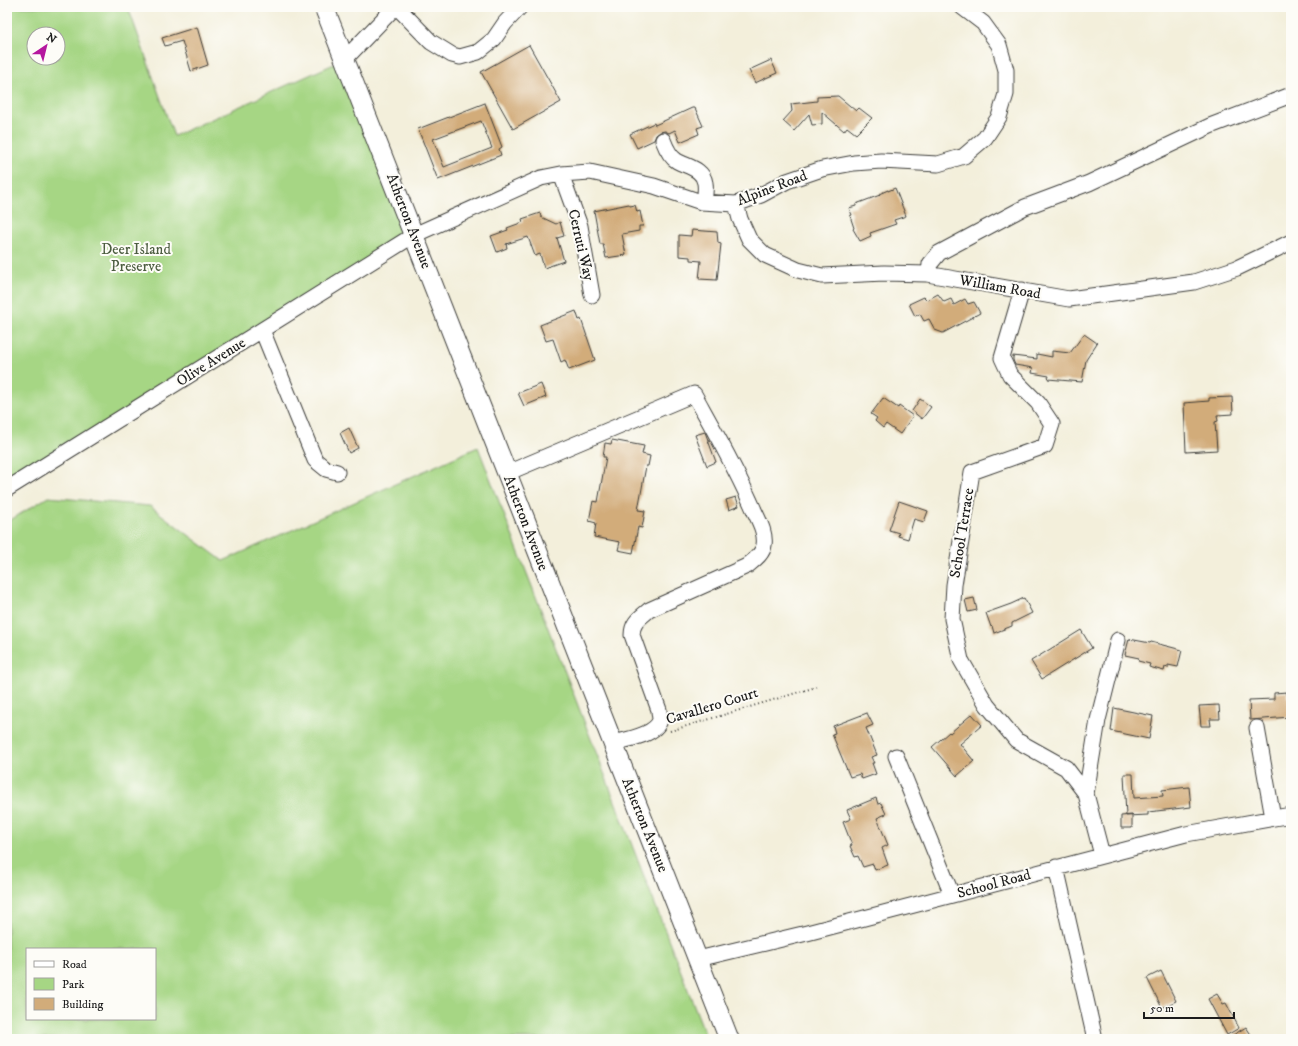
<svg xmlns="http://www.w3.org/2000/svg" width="1298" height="1046" viewBox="0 0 1298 1046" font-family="'IM FELL DW Pica',serif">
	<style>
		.green { fill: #a6d684; stroke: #617950; fill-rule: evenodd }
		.building { fill: #d2ac7a; fill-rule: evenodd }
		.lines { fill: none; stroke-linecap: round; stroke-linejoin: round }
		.minor-casing { stroke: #3c3c39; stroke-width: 17 }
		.major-casing { stroke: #3c3c39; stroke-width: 21 }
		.path { stroke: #3c3c39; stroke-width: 2; stroke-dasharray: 1 3; stroke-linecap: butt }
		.minor { stroke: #fff; stroke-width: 15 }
		.major { stroke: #fff; stroke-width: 19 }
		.labels { text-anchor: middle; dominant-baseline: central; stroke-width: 4; stroke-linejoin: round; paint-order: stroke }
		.street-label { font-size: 15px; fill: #1c1c1c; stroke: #fdfcf7 }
		.park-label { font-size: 15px; fill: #4c5d40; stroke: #fdfcf7 }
	</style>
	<rect width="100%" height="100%" fill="#fdfcf7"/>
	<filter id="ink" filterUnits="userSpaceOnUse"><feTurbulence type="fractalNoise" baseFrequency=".025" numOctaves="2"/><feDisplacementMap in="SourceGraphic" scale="8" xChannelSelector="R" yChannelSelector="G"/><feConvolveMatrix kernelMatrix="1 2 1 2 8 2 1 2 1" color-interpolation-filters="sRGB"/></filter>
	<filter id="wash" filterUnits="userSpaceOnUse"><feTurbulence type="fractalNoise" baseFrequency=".012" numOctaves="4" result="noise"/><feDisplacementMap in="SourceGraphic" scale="16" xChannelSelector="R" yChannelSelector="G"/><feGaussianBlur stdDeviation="0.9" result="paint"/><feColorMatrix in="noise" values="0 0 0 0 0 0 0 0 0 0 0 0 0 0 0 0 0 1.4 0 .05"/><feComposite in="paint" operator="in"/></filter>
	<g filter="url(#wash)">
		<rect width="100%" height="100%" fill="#f3efdb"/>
		<!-- green -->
		<path class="green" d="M7,7H128L174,136L345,59L414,235L7,489ZM34,34H58V58H34Z
			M478,447L707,1039H7V522L48,497L150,506L223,561ZM27,949H155V1019H27Z"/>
		<g id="blocks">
			<!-- building -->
			<path class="building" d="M197,27L208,65L191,71L182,41L165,46L162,38Z
				M529,45L561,102L513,129L481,72Z
				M771,60L777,73L755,83L749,70Z
				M838,96L856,111L859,108L872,118L856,134L847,127L844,131L822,112V124L812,125L809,114L794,131L783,121L792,111L791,104L817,101V97Z
				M485,103L502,147L499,149L501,155L438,180L418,129ZM481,121L492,148L444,167L433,139Z
				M692,108H695L703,126L697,128L699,134L680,142L675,130L669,133L665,131L660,132L656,135L654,140L637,148L630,134L654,123L655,125Z
				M895,188L906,216L894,220L896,224L870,233L871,236L860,241L853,229L854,228L850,216L852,215L849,208L856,206V204L880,195L879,194L888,190V191Z
				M629,204L630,206L635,205L637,212L640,211L643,226H639V231L622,234L626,255L606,258L603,244H600L594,211Z
				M540,213L541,217L556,224L560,222L564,236L557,238L564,261L544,268L540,254L535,256L528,237L506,244L507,248L497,252L491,236L508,230L507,228L523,222L522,219Z
				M692,230L717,232L718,243L721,244L717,280L699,279L701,261L690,260V257L679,256V235L691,236Z
				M938,294L944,302L951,299L954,305L965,299L968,304L974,302L980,313L943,333L935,330L929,319L924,321L920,314L915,316L909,304L924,297L927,300Z
				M576,311L579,320L581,319L595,360L569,370L565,360L561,362L553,339L546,341L540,325Z
				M1084,334L1097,343L1086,360L1082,382L1048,379L1049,376L1032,373L1033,368L1015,365L1013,360V356L1037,359V354L1052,357V351L1070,353Z
				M541,384L546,397L524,406L518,393Z
				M1232,397L1233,414L1217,415L1218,421L1215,422L1217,450L1186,452L1184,403L1209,401V398Z
				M883,398L898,408L899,406L913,416L900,434L886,424L883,428L875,421L877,418L871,414Z
				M920,399L931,407L922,419L912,411Z
				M349,428L358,448L349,453L340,433Z
				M705,432L716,462L707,466L695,435Z
				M612,440L644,446L642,454L650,456L648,466H646L638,510L645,511L642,528L638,527L633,553L618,550L620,542L594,537L596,523L589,521L593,501L598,502L606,457H603L605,443L611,444Z
				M736,497L739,506L729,510L726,500Z
				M899,501L928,511L924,522L914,519L908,539L898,536L899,533L889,530Z
				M974,598L977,610L968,612L965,600Z
				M1024,598L1032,613L1012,623V626L994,633L992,626L991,627L986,613L1011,604Z
				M1081,630L1092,648L1042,679L1031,661Z
				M1129,639L1150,643L1151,642L1182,650L1178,667L1168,665V668L1165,667L1164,671L1149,667L1150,664L1138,661L1139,658L1125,655Z
				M1287,692V697H1291V717L1250,720L1249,700L1274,699V693Z
				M1219,705L1220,719H1210L1211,726H1201L1199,706Z
				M1114,708L1153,716L1149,739L1111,731Z
				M867,713L873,725L866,728L877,755L871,757L874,763H872L876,774L862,779L860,774L850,777L832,734L835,733L833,726Z
				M972,714L982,725L960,744L974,761L957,776L932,747L949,732L950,733Z
				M1124,774H1133L1134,798L1163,796L1162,790L1189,787L1191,807L1148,812V815L1126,816Z
				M876,798L878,804L881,803L886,814L877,818L888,845L882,848L888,865L875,870L873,864L863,867L858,856L855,857L850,846L852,845L843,822L851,819L847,810Z
				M1132,815V828H1121V816Z
				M1161,971L1176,1001L1162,1008L1147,978Z
				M1217,994L1223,1004L1226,1003L1239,1028L1227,1035L1208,999Z
				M1246,1027L1254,1039H1227Z"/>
		</g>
	</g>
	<g filter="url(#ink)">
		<use href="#blocks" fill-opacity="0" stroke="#3c3c39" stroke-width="1"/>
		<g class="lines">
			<!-- minor casing -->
			<g class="minor-casing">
				<path id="minor" d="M397,7L431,42L452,55L460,57L478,52L494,39L505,23L520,7
					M345,59L395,7
					M663,140C666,148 670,157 677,161C688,167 703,169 705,183C706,189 705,196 704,202
					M561,174L580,226L592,295
					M736,204L740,219L749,239L765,255L798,270L822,276L884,273L927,274L1069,299L1194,282L1237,268L1291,242
					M929,274L930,264L939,253L1025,207L1089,183L1210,126L1291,95
					M1022,290L1002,358L1010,375L1038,403L1052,424L1045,446L972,472L954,585L952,619L961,660L987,705L1016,740L1066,768L1086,794L1102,855
					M262,330L315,460L326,469L337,472
					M507,473L694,394C715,432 737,470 754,510C759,521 766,533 764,545C763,554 754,560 747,566L649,610C640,618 632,622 632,635L659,710C659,713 660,717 660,720C656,735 626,740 613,743
					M7,489L414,235L541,178L561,174L590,172L654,186L701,202L736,204L761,195L787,181L822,169L854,163L881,161L938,164L964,156L985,138L999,117L1006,94V70L999,45L983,23L962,7
					M1257,728L1273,818
					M896,756L952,895
					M1086,794L1098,720L1118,640
					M1056,867L1095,1039
					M698,959L807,933L1186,834L1291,815"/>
			</g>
			<!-- major casing -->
			<g class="major-casing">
				<path id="major" d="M324,7L729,1039"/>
			</g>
			<!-- path -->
			<path class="path" d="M670,731L816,687"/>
			<!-- minor -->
			<use href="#minor" class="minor"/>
			<!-- major -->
			<use href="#major" class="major"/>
		</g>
	</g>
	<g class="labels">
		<!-- street labels -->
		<g class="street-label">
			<text transform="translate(772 188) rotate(-21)">Alpine Road</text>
			<text transform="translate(409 221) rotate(69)">Atherton Avenue</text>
			<text transform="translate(581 245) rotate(77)">Cerruti Way</text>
			<text transform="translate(1000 287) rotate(10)">William Road</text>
			<text transform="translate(211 362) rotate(-32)">Olive Avenue</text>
			<text transform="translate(526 523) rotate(69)">Atherton Avenue</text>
			<text transform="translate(962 533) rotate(-81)">School Terrace</text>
			<text transform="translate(712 706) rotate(-17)">Cavallero Court</text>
			<text transform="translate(645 825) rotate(68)">Atherton Avenue</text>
			<text transform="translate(994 884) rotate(-15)">School Road</text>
		</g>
		<!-- park labels -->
		<g class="park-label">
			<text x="136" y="249">Deer Island<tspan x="136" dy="17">Preserve</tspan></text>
		</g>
	</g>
	<!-- margin -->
	<rect width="1298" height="1046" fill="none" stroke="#fdfcf7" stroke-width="24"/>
	<!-- legend -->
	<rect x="26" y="948" width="130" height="72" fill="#fdfcf7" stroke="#a3a29f"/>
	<rect x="34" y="961" width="20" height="6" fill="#ffffff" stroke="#a3a29f"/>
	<text x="62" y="968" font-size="12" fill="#1c1c1c">Road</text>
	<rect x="34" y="978" width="20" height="12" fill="#a6d684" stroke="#a3a29f"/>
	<text x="62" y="988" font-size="12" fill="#1c1c1c">Park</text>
	<rect x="34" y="998" width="20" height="12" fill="#d2ac7a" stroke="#a3a29f"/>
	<text x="62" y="1008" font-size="12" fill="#1c1c1c">Building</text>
	<!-- north arrow -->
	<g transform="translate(46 46) rotate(35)"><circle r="19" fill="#fdfcf7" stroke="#a3a29f"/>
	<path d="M0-3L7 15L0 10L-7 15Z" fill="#b5179e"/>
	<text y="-6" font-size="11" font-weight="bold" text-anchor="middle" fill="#1c1c1c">N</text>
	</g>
	<!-- scale -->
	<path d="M1144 1012v6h90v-6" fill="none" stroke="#1c1c1c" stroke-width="2"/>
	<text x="1150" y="1012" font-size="12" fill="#1c1c1c" stroke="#fdfcf7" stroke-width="3" paint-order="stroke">50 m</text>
</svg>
